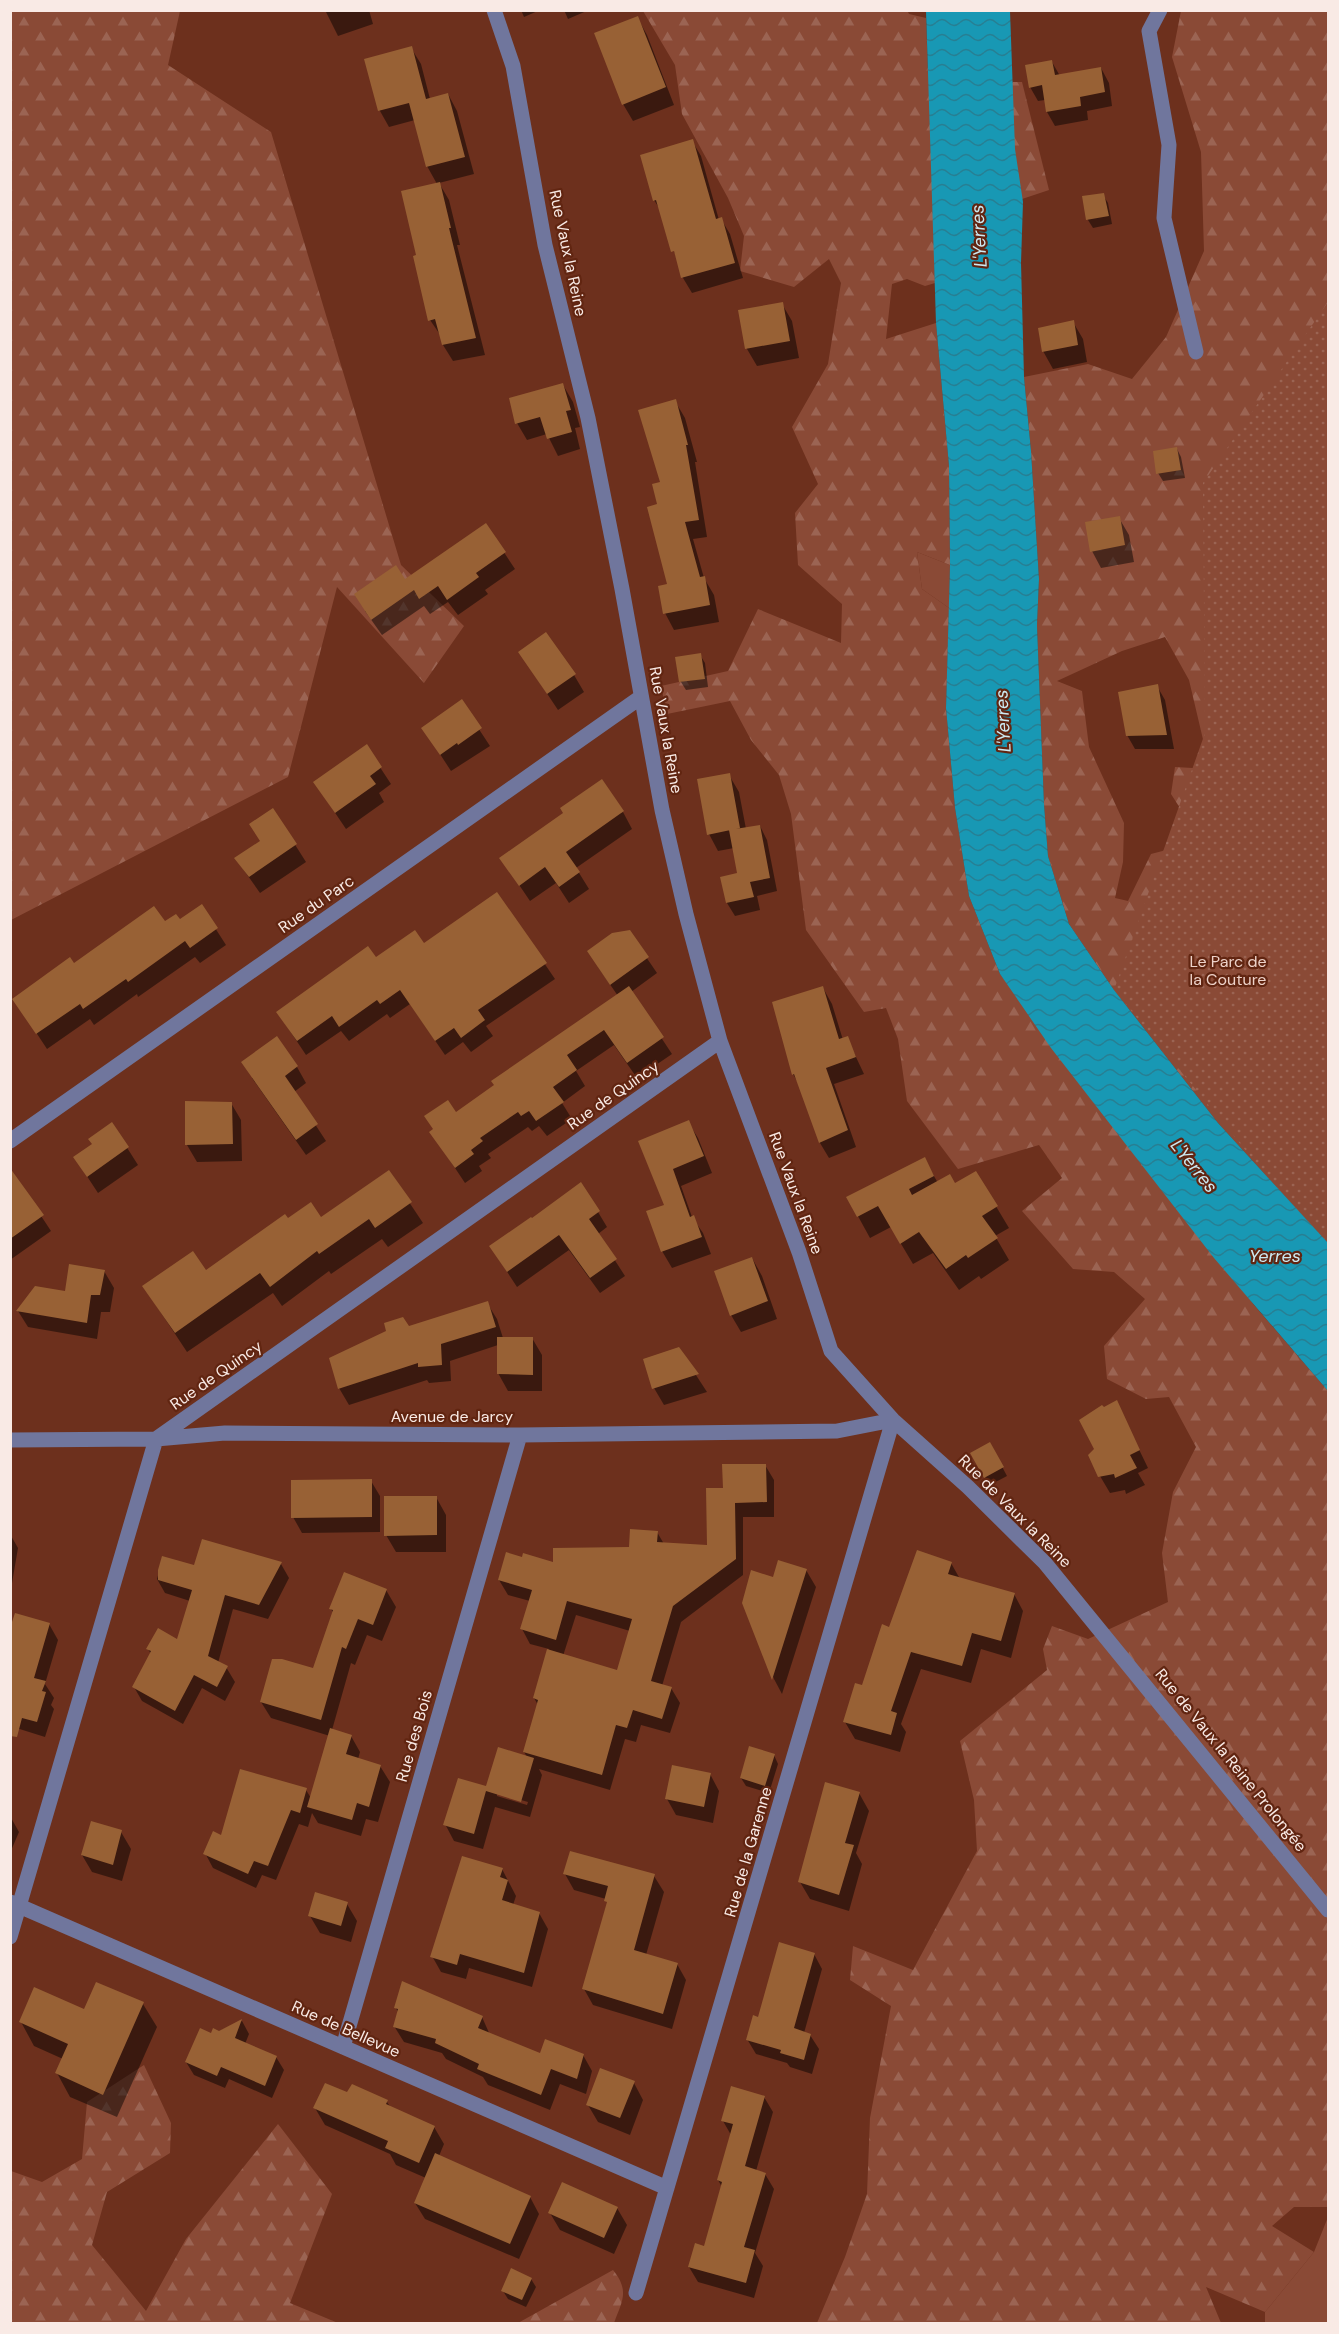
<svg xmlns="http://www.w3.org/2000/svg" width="1339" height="2334" viewBox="0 0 1339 2334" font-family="'DM Sans',sans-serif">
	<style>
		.grass { fill: #8a4a36 }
		.forest { fill: url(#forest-firs); fill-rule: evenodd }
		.park { fill: url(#park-dots) }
		.water { fill: url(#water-waves) }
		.shadow { fill: #0007; fill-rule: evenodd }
		.building { fill: #986135 }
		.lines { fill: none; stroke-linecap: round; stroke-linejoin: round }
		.minor { stroke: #70769d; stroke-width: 15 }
		.labels { text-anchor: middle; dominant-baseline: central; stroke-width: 4.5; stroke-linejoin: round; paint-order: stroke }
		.street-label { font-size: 16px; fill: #f9eae5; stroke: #612511 }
		.park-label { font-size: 16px; fill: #edd2c9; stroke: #612511 }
		.water-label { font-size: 18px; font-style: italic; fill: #cceaf2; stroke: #612511 }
	</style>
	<defs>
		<pattern id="forest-firs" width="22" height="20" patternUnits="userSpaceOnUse" patternTransform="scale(1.5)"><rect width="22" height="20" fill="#8a4a36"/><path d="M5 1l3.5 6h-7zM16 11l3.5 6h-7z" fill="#9b6453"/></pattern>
		<pattern id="park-dots" width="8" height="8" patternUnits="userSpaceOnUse" patternTransform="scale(1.5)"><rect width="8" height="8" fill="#8a4a36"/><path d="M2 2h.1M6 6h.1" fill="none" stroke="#9b6453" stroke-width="1.8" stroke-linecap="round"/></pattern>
		<pattern id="water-waves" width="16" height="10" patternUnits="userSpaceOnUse" patternTransform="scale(1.5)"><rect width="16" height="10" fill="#1898b4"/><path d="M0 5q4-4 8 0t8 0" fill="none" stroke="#277f93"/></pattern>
	</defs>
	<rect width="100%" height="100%" fill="#6d301d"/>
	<!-- grass -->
	<path class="grass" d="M917,552L950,565L949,608L922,589Z
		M1328,2217V2323H1265V2312L1314,2252Z"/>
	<!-- forest -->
	<path class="forest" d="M907,10L909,14L926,18L928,75L990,104L1013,82H1022L1049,190L986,211L934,246L935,283L925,286L907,279L892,284L886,339L936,323L949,466L950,565L917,552L922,589L949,608L946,708L955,808L969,896L1000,974L1254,1305L1328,1391V2207H1294L1272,2226L1314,2252L1265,2312L1206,2287L1221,2323H817L845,2257L867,2194L870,2118L891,2006L850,1980L853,1946L913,1970L977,1851L974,1800L960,1741L1047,1670L1043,1649L1052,1626L1088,1639L1168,1602L1162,1553L1173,1492L1196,1447L1169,1397L1146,1399L1107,1379L1104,1346L1145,1299L1114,1272L1073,1269L1022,1211L1062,1178L1039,1145L958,1169L907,1101L898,1039L886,1008L864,1012L806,930L791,814L779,775L751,740L730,701L667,714L661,686L728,671L758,609L841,643L842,604L798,565L795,513L818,484L792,427L828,364L841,283L829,259L794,287L740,271L744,236L728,198L682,114L675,65L643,11Z
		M11,11H180L168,65L271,132L401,565L464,626L424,683L337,587L288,777L11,920Z
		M1181,11H1328V1243L1218,1123L1114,990L1069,924L1048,856L1044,804L1037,625L1039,579L1031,451L1024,377L1088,364L1132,379L1166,337L1204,251L1201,152L1172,57ZM1165,637L1189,680L1210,769L1175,767L1171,794L1201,841L1151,854L1128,901L1115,898L1123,862L1124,823L1089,747L1082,691L1057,681L1122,651Z
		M144,2065L171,2123L170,2153L107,2192L92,2245L146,2311L186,2239L278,2124L332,2194L290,2303L338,2323L11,2324V2171L42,2182L82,2159L87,2102Z
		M613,2270C630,2291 622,2301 614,2323H518Z"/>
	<!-- park -->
	<path class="park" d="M1328,302V1243L1265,1174L1114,990L1205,733L1203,483Z"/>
	<!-- water -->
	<path class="water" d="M926,11H1010L1015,149L1023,202L1021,263L1024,377L1031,451L1039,579L1037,625L1044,804L1048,856L1069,924L1114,990L1218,1123L1328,1243V1391L1214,1258L1051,1048L1000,974L969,896L955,808L946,708L950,565L949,466L936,323Z"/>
	<!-- shadow -->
	<path class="shadow" d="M325,10H369L373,24L338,36Z
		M521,10H540L524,17Z
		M564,10H589L568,19Z
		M637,17L647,35L674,105L633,121L623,104Z
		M411,48L421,64L430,99L448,94L457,111L474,174L439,183L449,200L460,245H457L485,355L453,361L443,345L441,336L430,320L418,256L437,184L427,166L415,120L389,127L380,111L366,60Z
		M1052,62L1060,76L1101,68L1109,83L1112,106L1087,111L1088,120L1055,126L1047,112L1045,100L1038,101L1030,87Z
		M692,141L701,156L719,220L721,219L730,234L743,278L692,293L683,278L661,211L654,200Z
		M1103,195L1108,203L1112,224L1093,228L1088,220L1083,198Z
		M782,304L792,321L799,358L757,366L747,349L740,312Z
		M1073,322L1083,339L1087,362L1053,369L1043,351Z
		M563,385L573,402L580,427L575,428L580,449L558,456L547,434L527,440L517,423Z
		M675,401L685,418L697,462H695L707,537L693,539L704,578L714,595L719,622L674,630L665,613L669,585L659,505Z
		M1177,449L1181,457L1185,478L1163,481L1158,473Z
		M1119,518L1129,535L1134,562L1101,568L1092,551Z
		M486,525L515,569L485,590L488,594L458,615L448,602L430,614L424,606L382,635L365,611L405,581Z
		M520,653L574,675L584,692L558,710Z
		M700,655L705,663L708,687L686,690L681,682L677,658Z
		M1157,686L1165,700L1174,749H1135L1127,735Z
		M461,702L490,746L451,771L423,728Z
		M366,746L391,784L379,793L384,802L346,829L315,783Z
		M729,775L739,792L746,829L760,826L767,840L777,891L757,896L760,910L735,916L727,903L721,878L738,874L734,848L718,851L709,834Z
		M273,810L306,862L260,893L236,859L261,842Z
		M623,812L632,829L576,868L589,889L569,903L556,883L530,901L501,858Z
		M497,894L555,979L486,1026L493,1036L471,1052L463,1042L445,1055L410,1004L390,1018L387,1014L349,1041L341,1031L306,1055L278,1013L375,959L424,945Z
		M201,906L226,945L200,963L195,957L138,997L137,994L94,1025L90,1019L47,1049L14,999L73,965L164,923L180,921Z
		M629,932L657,973L631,992L672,1054L637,1078L614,1045L576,1071L585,1086L562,1103L572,1119L547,1136L539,1126L532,1131L528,1127L488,1154L491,1158L479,1166L482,1171L465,1183L431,1132L618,996L598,967Z
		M823,988L832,1004L843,1040L847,1038L864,1074L834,1084L856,1147L829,1158L820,1143L801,1088L793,1074Z
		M297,1067L306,1083L294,1092L326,1141L306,1155L252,1078Z
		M231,1103L241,1120L242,1161L197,1162L187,1145Z
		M688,1122L698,1138L712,1173L681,1186L692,1217L703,1233L711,1254L672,1268L662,1251L667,1205L640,1142Z
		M112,1124L138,1165L98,1193L75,1158L93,1145Z
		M924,1159L938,1183L955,1185L976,1173L1009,1228L995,1236L1009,1260L981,1279L979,1276L959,1290L933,1253L913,1264L891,1227L870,1238L848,1198Z
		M389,1172L423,1223L388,1247L382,1239L331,1274L329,1271L282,1306L273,1293L187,1352L144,1287L206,1272L288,1220L321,1219Z
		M22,1187L51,1231L10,1260V1195Z
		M598,1212L607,1227L598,1234L625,1276L600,1293L569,1250L517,1287L491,1247Z
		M752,1258L762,1276L777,1319L741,1332L731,1315Z
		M104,1271L114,1288L110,1312H101L97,1339L28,1327L18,1311L66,1293Z
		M487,1303L497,1319L503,1338H532L542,1355V1391H508L498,1373V1345L450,1361L451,1381L429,1383L427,1380L349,1405L339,1388L409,1328Z
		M679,1349L707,1392L664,1405L654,1388Z
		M1116,1402L1148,1468L1138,1473L1145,1485L1126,1494L1125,1490L1110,1493L1100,1476L1096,1449L1080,1420L1102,1407L1103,1409Z
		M990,1444L1007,1476L990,1485L972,1454Z
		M765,1465L774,1480V1517H743V1575L681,1622L662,1686L671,1688L680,1703L670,1733L641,1725L636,1742L625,1739L610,1790L539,1769L542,1775L530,1817L495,1807L483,1849L454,1841L445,1824L527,1757L524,1752L538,1705L534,1698L549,1649L530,1644L522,1629L530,1601L508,1595L499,1580L523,1558L554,1564L631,1549L657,1532L664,1544L708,1547L724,1489ZM576,1615L630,1631L618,1672L563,1656ZM497,1793L528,1802L527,1805L497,1796Z
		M371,1481L380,1496V1532L302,1533L293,1517Z
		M436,1497L446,1515V1552H396L386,1535Z
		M10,1534L18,1548L11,1589H10Z
		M163,1558L195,1567L281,1564L289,1578L268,1619L233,1609L218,1663L226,1667L235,1682L225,1701L202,1688L183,1724L142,1701L134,1687L151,1654L148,1649L178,1641L190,1601L165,1593L157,1579Z
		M951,1563L960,1579L1014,1594L1023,1611L1011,1658L981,1649L971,1683L921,1669L901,1724L906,1732L900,1752L855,1739L845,1722L863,1687Z
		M806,1570L816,1587L782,1694L774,1679L744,1603L774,1578Z
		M386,1590L396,1607L382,1641L367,1635L355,1665L351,1663L332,1730L351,1736L360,1752L358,1759L380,1766L390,1782L378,1822L366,1819L361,1836L318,1823L312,1813L308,1827L299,1824L276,1880L262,1875L256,1888L213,1868L205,1853L222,1837L306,1790L311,1798L330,1736L271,1718L261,1702L314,1670L334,1614L331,1609Z
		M49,1624L58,1640L45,1684L54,1698L51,1705L54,1709L45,1737L10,1726Z
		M774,1755L778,1764L769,1793L746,1786L741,1778Z
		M710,1774L719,1791L713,1823L676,1815L667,1799Z
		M859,1793L869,1811L856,1853L862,1864L849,1911L810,1899L800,1882Z
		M10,1816L19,1832L10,1853Z
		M121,1832L131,1849L122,1881L92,1872L82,1855Z
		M502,1869L516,1896L513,1905L539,1913L548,1929L532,1987L469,1968L466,1979L441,1972L432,1956Z
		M565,1874L654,1876L664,1892L646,1955L677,1964L686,1980L672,2029L593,2005L584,1989L608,1906L606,1899L574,1890Z
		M347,1904L357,1921L351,1942L320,1933L310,1916Z
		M814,1954L822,1969L804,2033L810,2035L819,2049L812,2074L790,2067L787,2063L756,2054L747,2039L759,2019Z
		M143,2004L157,2027L117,2117L70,2097L57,2073L63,2059L34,2046L21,2022Z
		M396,2008L482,2017L490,2035L540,2055H583L592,2071L586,2094L560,2084L550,2110L488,2085L483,2077L446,2059L442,2053L404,2042L394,2026L398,2012Z
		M242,2021L249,2034L245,2044L276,2057L284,2070L272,2098L229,2079L225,2088L194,2075L186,2062L211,2035Z
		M634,2083L643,2100L630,2135L598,2122L588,2105Z
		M348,2094L387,2102L391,2108L434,2127L444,2144L439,2156L530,2197L539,2214L519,2259L425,2219L415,2203L426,2178L396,2165L390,2154L325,2125L315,2108Z
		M764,2097L773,2112L756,2171L765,2174L774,2189L755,2253L763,2266L754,2298L698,2282L689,2267L705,2248L722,2187L718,2180L731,2135L723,2121Z
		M617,2208L627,2225L614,2254L560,2230L550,2213Z
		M531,2279L536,2287L526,2307L508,2299L503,2291Z"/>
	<!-- building -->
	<path class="building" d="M638,16L666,87L622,105L594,33Z
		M412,46L426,99L448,93L465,157L426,167L409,103L378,111L364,59Z
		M1052,60L1055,75L1101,67L1105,92L1080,97L1081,106L1046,112L1042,85L1029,88L1025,65Z
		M693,139L716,219L722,217L735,263L681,278L674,251L671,252L656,200L653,201L640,155Z
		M440,182L451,228H449L476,338L442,345L435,319L428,321L413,256L416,255L401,191Z
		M1104,193L1109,216L1086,220L1082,196Z
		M783,302L790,341L745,349L738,310Z
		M1074,320L1078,345L1042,352L1038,328Z
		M563,383L571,410L566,411L572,432L547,439L540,417L515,424L509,398Z
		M676,399L688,445H686L699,520L685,522L700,577L705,576L710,605L663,614L658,586L667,584L647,507L657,504L652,484L660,482L638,410Z
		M1177,447L1181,470L1156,474L1153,451Z
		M1120,516L1125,545L1090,552L1085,522Z
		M486,523L506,552L476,573L479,577L447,600L438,586L419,599L414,590L371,620L354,594L396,565L405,579Z
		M546,632L576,674L547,694L518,652Z
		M701,653L705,679L679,682L675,657Z
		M1158,684L1167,735L1126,736L1118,692Z
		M462,699L482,728L458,745L457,743L440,755L421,728Z
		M367,744L382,767L370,776L376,784L335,813L313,782Z
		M730,773L740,828L707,835L697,779Z
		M602,779L624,811L566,852L580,872L559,887L545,867L519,886L499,858L563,813L560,808Z
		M273,808L297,844L249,877L234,858L260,841L249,824Z
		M760,825L770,878L750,882L754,897L726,903L720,877L737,873L729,830Z
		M497,892L547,963L478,1010L485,1020L461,1038L454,1028L435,1041L400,990L380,1004L377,1000L339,1027L332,1016L297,1041L276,1012L368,946L376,957L415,930L424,943Z
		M202,904L218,928L190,948L185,941L128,982L126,979L83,1009L80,1004L36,1034L12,999L70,957L74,963L154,906L165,921L176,914L180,919Z
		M630,930L649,957L610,985L587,951L612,933Z
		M629,986L664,1037L627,1063L604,1030L567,1055L577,1070L553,1087L564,1102L536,1121L529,1111L521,1116L518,1112L480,1138L483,1141L471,1150L474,1154L455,1168L429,1132L433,1129L424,1116L448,1100L456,1112L494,1085L491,1081Z
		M823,986L839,1039L848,1036L856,1057L826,1068L848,1130L819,1143L794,1074L792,1075L772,1002Z
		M277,1036L298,1066L285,1076L318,1124L296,1140L241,1062Z
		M185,1101L232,1102L233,1144L185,1145Z
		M689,1120L704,1156L673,1169L690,1217L694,1215L702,1237L661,1252L646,1211L664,1205L638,1141Z
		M112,1122L129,1147L87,1177L73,1157L92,1144L88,1139Z
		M925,1157L934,1176L909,1189L912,1195L950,1174L955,1183L976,1171L998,1206L982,1216L998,1238L968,1258L966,1255L946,1269L919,1232L900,1244L878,1206L857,1217L846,1197Z
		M10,1168L44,1215L10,1239Z
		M389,1170L412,1202L375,1228L369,1219L319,1254L317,1251L270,1287L260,1273L175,1333L142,1286L193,1251L206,1270L285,1214L288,1218L311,1202L321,1217Z
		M581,1182L600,1211L589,1219L617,1259L590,1278L559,1235L507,1272L489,1246L531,1217L532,1218Z
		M752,1257L768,1301L730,1316L714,1271Z
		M69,1264L105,1270L100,1295H91L87,1323L16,1311L35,1286L65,1291Z
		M488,1301L496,1327L441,1344L442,1365L418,1367V1363L338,1389L329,1358L386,1331L384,1323L403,1317L409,1326Z
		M497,1337H533V1375L497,1374Z
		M679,1347L699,1374L652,1389L643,1359Z
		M1117,1400L1140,1450L1130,1455L1137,1468L1115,1478L1114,1474L1098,1477L1088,1455L1094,1449L1079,1420L1102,1405L1104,1407Z
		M990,1442L1004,1467L984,1478L970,1453Z
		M722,1464H766L767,1502L735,1503L736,1559L673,1606L651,1681L672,1687L662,1719L633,1710L627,1728L616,1725L602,1775L523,1752L538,1700L533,1698L547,1649L617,1670L632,1619L567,1601L556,1640L520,1629L532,1590L498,1580L506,1552L522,1557L523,1553L553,1562V1548L629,1547L630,1529L658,1531L657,1542L707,1545L706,1488H723Z
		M372,1479V1517L291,1518V1480Z
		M384,1496H437V1535L384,1536Z
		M202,1539L282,1562L259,1605L225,1595L208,1656L228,1666L217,1687L194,1675L175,1711L132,1687L151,1651L146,1649L158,1628L177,1639L192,1590L158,1580V1570L162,1556L194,1565Z
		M917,1550L952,1562L948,1574L1015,1593L1001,1641L972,1633L962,1666L911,1652L891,1711L897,1713L891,1735L843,1722L855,1683L862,1685L882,1624L889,1627Z
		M778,1560L807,1569L772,1680L742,1603L751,1570L773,1577Z
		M344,1572L387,1589L373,1625L358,1619L346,1649L342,1647L321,1720L260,1702L272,1659H282L313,1668L333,1610L329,1609Z
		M15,1613L50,1623L34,1678L46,1681L42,1691L46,1692L37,1722L22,1718L17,1737L10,1736V1628Z
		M330,1728L352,1735L346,1754L381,1765L369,1807L357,1803L352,1820L307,1807Z
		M749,1746L775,1754L765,1786L740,1778Z
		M498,1747L534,1758L521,1802L486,1791L474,1834L443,1825L458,1778L486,1786Z
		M672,1765L711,1773L704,1807L665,1799Z
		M240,1769L307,1788L300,1813L291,1810L268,1866L254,1861L248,1874L203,1854L213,1831L221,1835Z
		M825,1782L860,1792L845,1843L854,1845L839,1895L798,1882Z
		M91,1821L122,1830L113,1865L81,1855Z
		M570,1851L655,1874L634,1950L678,1963L663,2014L582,1989L607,1902L604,1901L608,1886L563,1874Z
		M462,1856L503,1868L500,1877L508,1880L502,1900L540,1912L524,1973L460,1954L457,1965L430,1957Z
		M315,1892L348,1902L341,1926L308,1916Z
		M779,1942L815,1953L794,2028L811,2034L804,2060L780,2053L781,2050L746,2040L753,2015L758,2017Z
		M402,1981L483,2016L478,2028L540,2053L545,2039L584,2054L577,2079L551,2069L541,2095L477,2069L479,2064L435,2043L436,2039L393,2027L398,2009L394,2008Z
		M96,1982L144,2002L103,2095L55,2073L68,2044L19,2022L34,1987L84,2009Z
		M242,2019L235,2038L277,2056L265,2086L221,2067L217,2076L185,2062L200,2028L211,2033L213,2028L219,2031Z
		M600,2068L635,2081L620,2118L586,2105Z
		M325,2083L347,2092L352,2084L388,2100L386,2104L435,2126L419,2163L385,2148L388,2141L313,2108Z
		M731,2086L765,2096L745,2166L766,2173L744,2247L755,2250L746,2283L688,2267L695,2243L704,2246L722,2182L717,2180L733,2124L721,2121Z
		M435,2153L531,2196L510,2244L414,2203Z
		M562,2182L618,2207L604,2238L548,2213Z
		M511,2268L532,2278L522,2300L501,2291Z"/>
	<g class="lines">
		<!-- minor -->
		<path class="minor" d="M494,10L513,66L545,245L588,418L622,589L662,810L686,914L720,1041L799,1252L831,1351L893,1420L968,1487L1045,1563L1328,1910
			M1160,10L1149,31L1169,145L1164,218L1196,352
			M10,1141L641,697
			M10,1440L156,1439L225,1433L520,1435L837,1431L893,1420
			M10,1902L667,2188
			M10,1937L156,1439L720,1041
			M343,2047L520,1435
			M636,2293L893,1420"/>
	</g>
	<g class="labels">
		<!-- street labels -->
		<g class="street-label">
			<text transform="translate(568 253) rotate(78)">Rue Vaux la Reine</text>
			<text transform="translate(666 730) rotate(80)">Rue Vaux la Reine</text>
			<text transform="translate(316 904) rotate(-35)">Rue du Parc</text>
			<text transform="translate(613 1095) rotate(-35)">Rue de Quincy</text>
			<text transform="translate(796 1193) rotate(70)">Rue Vaux la Reine</text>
			<text transform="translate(216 1375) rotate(-35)">Rue de Quincy</text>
			<text x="452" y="1416">Avenue de Jarcy</text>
			<text transform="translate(1015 1511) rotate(45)">Rue de Vaux la Reine</text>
			<text transform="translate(414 1736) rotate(-74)">Rue des Bois</text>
			<text transform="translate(1231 1760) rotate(51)">Rue de Vaux la Reine Prolongée</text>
			<text transform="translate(748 1852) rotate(-74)">Rue de la Garenne</text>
			<text transform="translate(346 2029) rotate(24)">Rue de Bellevue</text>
		</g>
		<!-- park labels -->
		<g class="park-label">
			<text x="1228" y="961">Le Parc de<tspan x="1228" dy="18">la Couture</tspan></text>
		</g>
		<!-- water labels -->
		<g class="water-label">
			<text transform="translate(979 236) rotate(-93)">L'Yerres</text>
			<text transform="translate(1003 721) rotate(-93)">L'Yerres</text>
			<text transform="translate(1194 1166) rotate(51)">L'Yerres</text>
			<text x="1275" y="1256">Yerres</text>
		</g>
	</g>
	<!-- border -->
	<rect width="1339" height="2334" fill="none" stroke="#f9eae5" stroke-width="24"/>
</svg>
